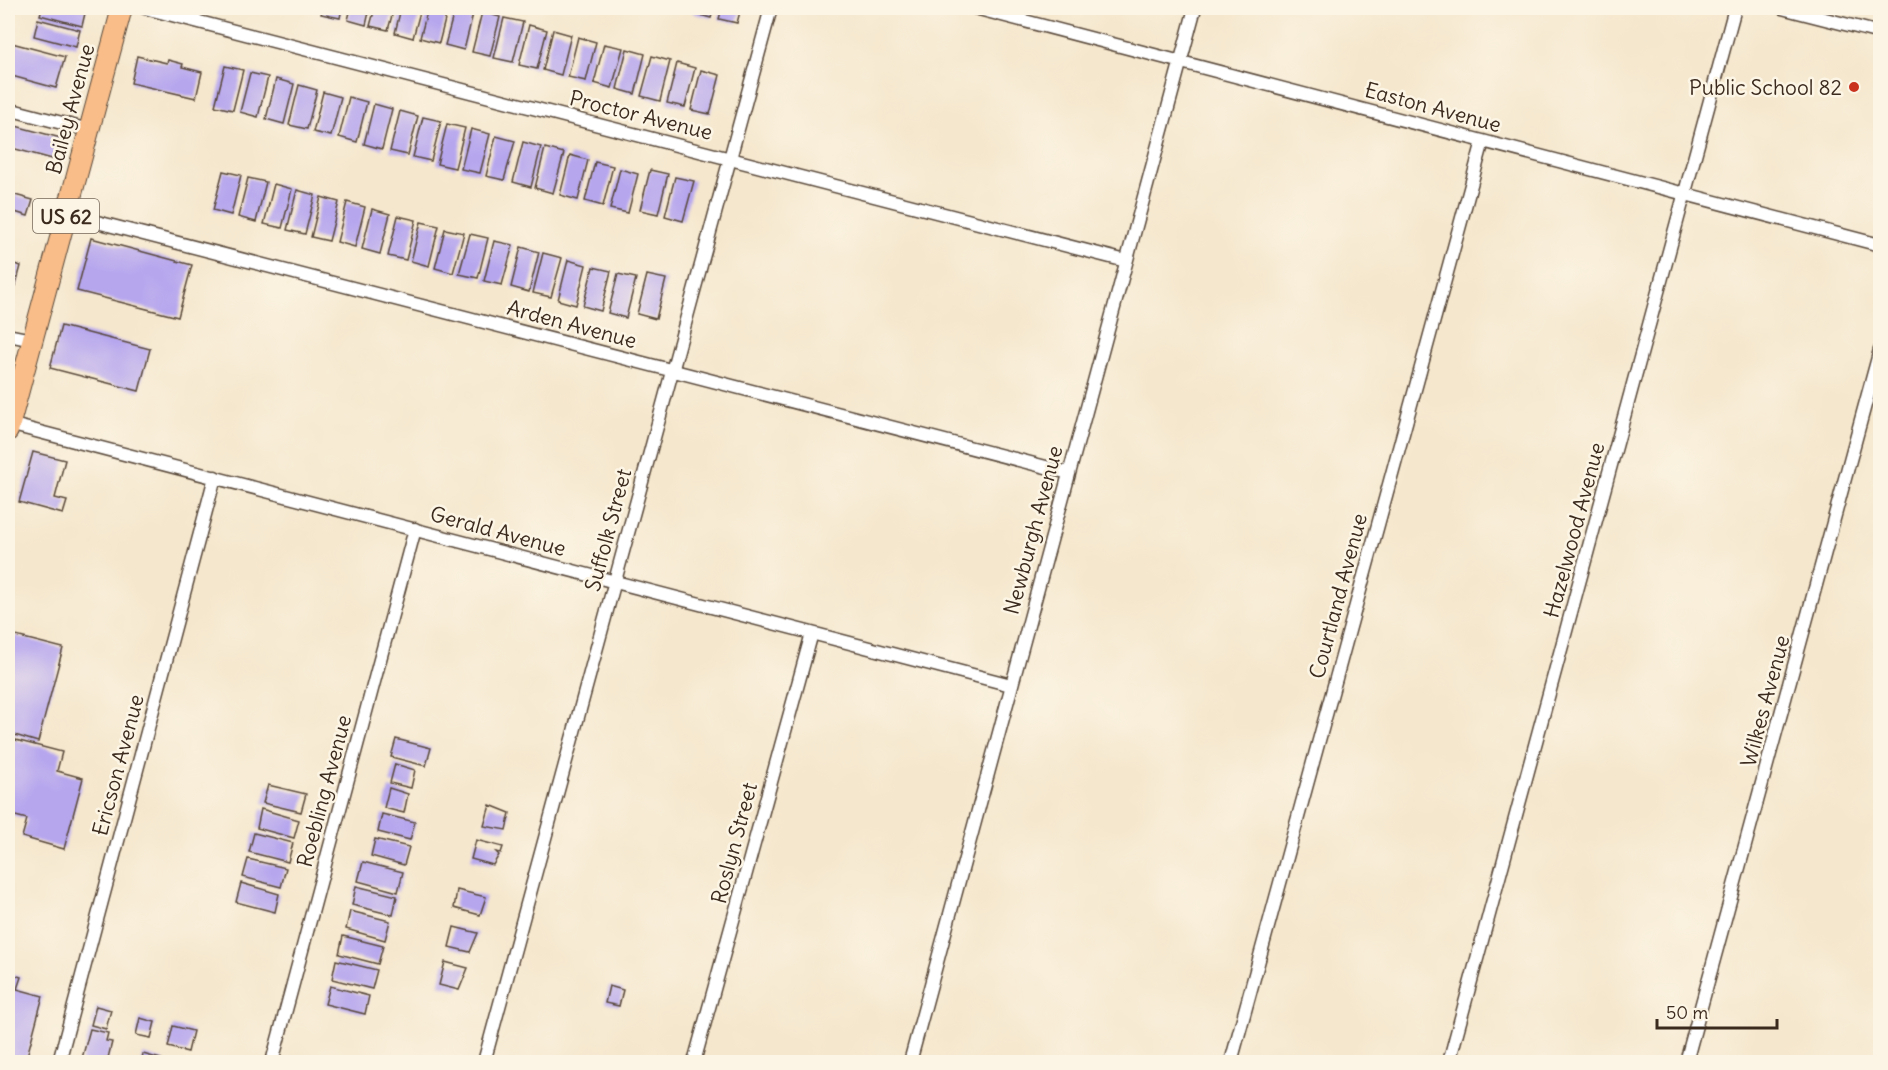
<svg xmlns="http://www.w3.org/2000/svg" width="1888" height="1070" viewBox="0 0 1888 1070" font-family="Delius,sans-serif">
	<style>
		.building { fill: #b6a6ee }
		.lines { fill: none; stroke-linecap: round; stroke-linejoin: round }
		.street-casing { stroke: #574638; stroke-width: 15 }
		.primary-casing { stroke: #574638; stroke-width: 22 }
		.street { stroke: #fff; stroke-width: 12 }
		.primary { stroke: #f8bd89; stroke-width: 20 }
		.poi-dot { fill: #c8321e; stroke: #fcf5e5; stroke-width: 2 }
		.labels { text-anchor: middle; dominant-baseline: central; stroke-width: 5; stroke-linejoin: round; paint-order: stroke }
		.shield { fill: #fcf5e5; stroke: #75675a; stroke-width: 1.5 }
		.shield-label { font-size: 20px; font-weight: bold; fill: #3b2a1e }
		.poi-label { font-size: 21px; fill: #3b2a1e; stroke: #fcf5e5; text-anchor: end }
		.street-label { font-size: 21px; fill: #3b2a1e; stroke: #fcf5e5 }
	</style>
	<rect width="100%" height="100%" fill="#fcf5e5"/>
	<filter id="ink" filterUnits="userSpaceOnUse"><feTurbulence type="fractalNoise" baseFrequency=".0167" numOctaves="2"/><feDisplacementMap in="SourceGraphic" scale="12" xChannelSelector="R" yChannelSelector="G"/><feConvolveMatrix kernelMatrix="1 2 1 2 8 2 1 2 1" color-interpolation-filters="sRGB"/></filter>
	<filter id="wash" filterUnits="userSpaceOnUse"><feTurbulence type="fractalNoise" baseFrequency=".008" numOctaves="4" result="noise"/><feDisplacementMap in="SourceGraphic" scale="24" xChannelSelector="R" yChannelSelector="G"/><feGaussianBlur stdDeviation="1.35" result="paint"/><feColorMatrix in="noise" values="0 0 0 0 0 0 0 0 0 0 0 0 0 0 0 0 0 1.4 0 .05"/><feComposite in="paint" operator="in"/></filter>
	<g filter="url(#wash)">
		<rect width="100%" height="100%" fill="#f5e7cd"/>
		<g id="blocks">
			<!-- building -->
			<path class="building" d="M42,8H82L86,9L82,26L40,15Z
				M323,8H342L340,18L321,14Z
				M351,8H370L366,25L348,20Z
				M375,8H394L388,30L370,26Z
				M401,8H421L413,38L395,33Z
				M428,8H448L439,43L420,38Z
				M455,8L474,10L464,50L445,45Z
				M694,8H714L711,18L693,13Z
				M722,8H741L737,23L719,19Z
				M482,12L500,17L490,56L472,52Z
				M504,18L523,22L513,62L494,58Z
				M38,19L80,30L76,47L34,36Z
				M529,25L547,30L537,69L519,65Z
				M553,30L571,35L561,75L543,70Z
				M578,37L596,42L586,81L568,77Z
				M8,42L65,57L56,88L8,75Z
				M604,44L623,48L612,88L594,83Z
				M627,49L645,54L635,94L617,89Z
				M137,56L167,63L168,60L183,64L182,67L202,72L196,98L131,83Z
				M652,56L670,61L660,101L641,96Z
				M677,63L695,68L685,107L667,103Z
				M225,66L243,70L233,110L215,106Z
				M701,70L720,75L710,114L691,110Z
				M250,73L268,77L258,117L240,112Z
				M276,79L294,84L284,124L266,119Z
				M299,85L317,90L307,129L289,125Z
				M323,92L341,97L331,136L313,132Z
				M349,97L367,102L357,142L339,137Z
				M374,104L392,109L382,149L364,144Z
				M400,111L418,116L408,155L390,151Z
				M423,117L441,121L431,161L413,157Z
				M8,124L61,138L56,160L8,147Z
				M447,124L465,128L455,168L437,164Z
				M471,129L490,134L480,173L461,169Z
				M496,136L515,141L504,180L486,176Z
				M523,142L541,147L531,187L513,182Z
				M545,148L564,153L553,193L535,188Z
				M570,155L588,160L578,200L560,195Z
				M595,162L613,166L603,206L585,201Z
				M620,169L638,174L628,213L610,209Z
				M650,170L668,174L658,214L640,210Z
				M223,171L241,175L231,215L213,210Z
				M675,177L694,181L683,221L665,216Z
				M248,178L266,182L256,222L238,217Z
				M274,184L292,189L282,228L264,224Z
				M297,190L315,195L305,234L287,230Z
				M8,193L33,200L28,216L8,210Z
				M321,197L339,202L329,241L311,237Z
				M347,202L365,207L355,247L337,242Z
				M372,209L390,214L380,254L362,249Z
				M398,216L416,220L406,260L388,256Z
				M421,222L439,226L429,266L411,261Z
				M445,229L464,233L453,273L435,268Z
				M470,234L488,238L478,278L459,274Z
				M91,238L192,265L178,317L77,291Z
				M494,241L513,245L502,285L484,281Z
				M521,247L539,252L529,292L511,287Z
				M543,253L562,258L551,297L533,293Z
				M568,260L586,265L576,305L558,300Z
				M8,262L21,266L10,306H8Z
				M593,267L611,271L601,311L583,306Z
				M618,274L636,278L626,318L608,313Z
				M647,275L666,279L656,319L637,314Z
				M61,326L150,349L139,391L50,368Z
				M33,452L65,460L55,498L67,501L63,514L19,502Z
				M8,634L63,648L38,742L8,733Z
				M8,738L62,752L57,771L83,778L64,849L22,837L27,819L8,814Z
				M396,739L431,748L426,766L391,757Z
				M395,764L415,770L411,788L390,783Z
				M268,785L306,794L301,812L263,803Z
				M389,788L408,794L404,813L384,808Z
				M490,805L510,813L506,830L484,826Z
				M261,809L299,820L294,838L257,828Z
				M382,814L415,822L410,840L378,832Z
				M254,833L293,843L288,862L249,852Z
				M375,839L409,847L404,865L371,856Z
				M476,840L503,847L501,853L496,852L499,855L493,865L471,859Z
				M248,859L286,868L281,887L243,877Z
				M363,862L403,872L398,892L358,881Z
				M241,883L279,894L275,912L236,902Z
				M356,886L397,896L393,915L352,905Z
				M457,890L486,897L480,915L454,908Z
				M350,911L390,921L385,940L346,929Z
				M454,927L478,933L470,952L449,947Z
				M343,936L383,946L378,964L339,954Z
				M336,960L377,970L372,989L332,979Z
				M445,962L468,968L459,990L439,985Z
				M8,973L21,977L17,989L43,996L26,1060L8,1055Z
				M330,986L369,996L365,1014L325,1004Z
				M609,986L623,990L619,1006L605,1003Z
				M96,1006L111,1010L106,1029L91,1025Z
				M140,1018L155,1022L151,1038L136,1035Z
				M173,1026L193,1031L188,1052L168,1047Z
				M90,1029L108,1033L106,1041L112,1042L107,1062H81Z
				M143,1054L164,1060L163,1062H141Z"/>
		</g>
	</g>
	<g filter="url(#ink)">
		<use href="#blocks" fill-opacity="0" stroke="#574638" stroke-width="1.5"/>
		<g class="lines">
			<!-- street casing -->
			<g class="street-casing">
				<path id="street" d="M145,8L1126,261
					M975,8L1880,245
					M1782,8L1880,33
					M8,109L89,130
					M66,214L1069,473
					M8,335L32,340
					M9,424L1011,685
					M59,1062L215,477
					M272,1062L415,529
					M484,1062L771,8
					M694,1062L812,633
					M910,1062L1195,8
					M1231,1062L1483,141
					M1449,1062L1735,8
					M1686,1062L1880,350"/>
			</g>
			<!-- primary casing -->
			<g class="primary-casing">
				<path id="primary" d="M8,431L122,8"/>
			</g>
			<!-- street -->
			<use href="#street" class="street"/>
			<!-- primary -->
			<use href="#primary" class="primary"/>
		</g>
	</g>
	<!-- markers -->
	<circle class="poi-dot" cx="1854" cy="87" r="6"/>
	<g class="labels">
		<!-- shield labels -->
		<rect class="shield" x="33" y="199" width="66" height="34" rx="4.5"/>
		<g class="shield-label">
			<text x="66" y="216">US 62</text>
		</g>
		<!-- poi labels -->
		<g class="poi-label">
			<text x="1842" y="87">Public School 82</text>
		</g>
		<!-- street labels -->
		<g class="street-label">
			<text transform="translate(1433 107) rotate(15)">Easton Avenue</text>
			<text transform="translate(70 109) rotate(-75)">Bailey Avenue</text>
			<text transform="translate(641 115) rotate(14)">Proctor Avenue</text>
			<text transform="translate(572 324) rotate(15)">Arden Avenue</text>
			<text transform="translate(608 530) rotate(-75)">Suffolk Street</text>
			<text transform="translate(1033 530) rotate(-75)">Newburgh Avenue</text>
			<text transform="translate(1574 530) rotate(-75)">Hazelwood Avenue</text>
			<text transform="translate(498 531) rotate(15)">Gerald Avenue</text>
			<text transform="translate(1338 596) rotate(-75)">Courtland Avenue</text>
			<text transform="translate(1765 701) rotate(-75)">Wilkes Avenue</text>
			<text transform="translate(118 765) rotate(-75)">Ericson Avenue</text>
			<text transform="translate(324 791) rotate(-75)">Roebling Avenue</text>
			<text transform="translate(734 843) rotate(-75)">Roslyn Street</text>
		</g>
	</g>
	<!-- margin -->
	<rect width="1888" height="1070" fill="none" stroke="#fcf5e5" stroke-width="30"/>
	<!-- scale -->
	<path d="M1657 1019v9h120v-9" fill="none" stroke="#3b2a1e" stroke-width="3"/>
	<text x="1666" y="1019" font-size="18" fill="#3b2a1e" stroke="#fcf5e5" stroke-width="4.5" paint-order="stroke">50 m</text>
</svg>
